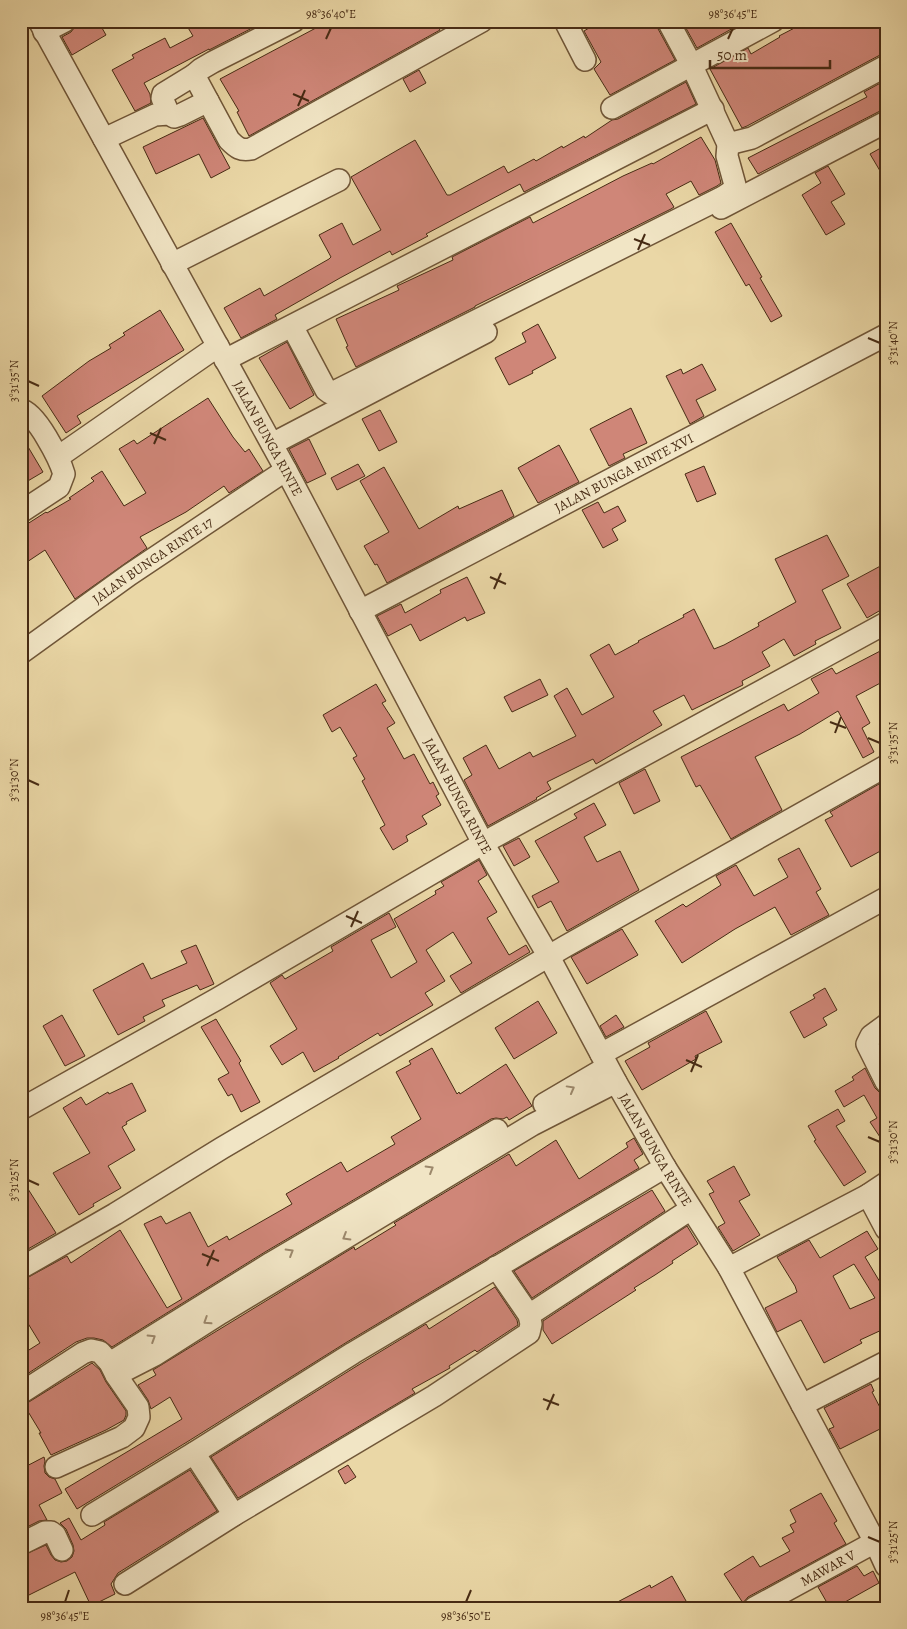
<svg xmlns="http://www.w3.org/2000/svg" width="907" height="1629" viewBox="0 0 907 1629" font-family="Alegreya,serif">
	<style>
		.building { fill: #cf8678; stroke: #472b14; fill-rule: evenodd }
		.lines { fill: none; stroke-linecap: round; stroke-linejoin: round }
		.minor-casing { stroke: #705638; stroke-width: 24 }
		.minor { stroke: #f1e5c5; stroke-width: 21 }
		.oneway { stroke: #9c886c }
		.ticks { fill: none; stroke: #472b14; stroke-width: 2 }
		.labels { text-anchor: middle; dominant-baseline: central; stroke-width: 4; stroke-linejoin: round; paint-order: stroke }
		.street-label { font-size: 14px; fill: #472b14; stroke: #f1e5c5 }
		.neatline { fill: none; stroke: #472b14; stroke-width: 2 }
		.ticks-label { font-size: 12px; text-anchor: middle; fill: #472b14 }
	</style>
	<rect width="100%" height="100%" fill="#ead7a6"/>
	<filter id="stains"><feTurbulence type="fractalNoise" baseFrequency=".004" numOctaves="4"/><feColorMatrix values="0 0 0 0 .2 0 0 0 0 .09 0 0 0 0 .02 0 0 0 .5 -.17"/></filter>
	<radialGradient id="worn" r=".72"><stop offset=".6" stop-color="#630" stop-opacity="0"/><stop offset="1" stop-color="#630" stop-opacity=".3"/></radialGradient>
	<!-- building -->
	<path class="building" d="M79,21H98L106,35L72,55L62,37L71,32Z
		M184,21H266L209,50V49L144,83L150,94L151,103L135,111L112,70L134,58L132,55L165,38L170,48L193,36Z
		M329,21H435L440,30L249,136L237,112L239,111L220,79Z
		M586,21H656L657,27L675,60L610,95L594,69L601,62L584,31L589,28Z
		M682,21H746L697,48Z
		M808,21H886V54L880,55L747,126L742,128L710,69L748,48L751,54L780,37L779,36Z
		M419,70L426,83L410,92L403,79Z
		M886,80V110L880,111L758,174L748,158L867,97L864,92Z
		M686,82L696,104L524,192L520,184L426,234L428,236L392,255L390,251L340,278L275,315L277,319L241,338L224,308L260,288L264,296L329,259L331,257L319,235L342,223L353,245L381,230L351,177L415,140L447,195H450L504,166L508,173L534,159L536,161L562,146L563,148L584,136L585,138L612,120L618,119Z
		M203,118L230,168L211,178L199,154L156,174L143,147Z
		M701,137L715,160L721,183L717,186L699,195L691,181L666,194L674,207L671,209L475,306V307L356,367L346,347L348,346L336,319L399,290L397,286L453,260L452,257L530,217L533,223L623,176L652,163L653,164Z
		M886,145V181L870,154Z
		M828,166L845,194L831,202L845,224L826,235L802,195L821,183L815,173Z
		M731,223L762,277L760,278L782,316L771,322L749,284L746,286L715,232Z
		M160,310L184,350L77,416L81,423L66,433L42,396L89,361L111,348L109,345L125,335L123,333Z
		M538,324L556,358L532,371L533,373L509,385L495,358L526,342L522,333Z
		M287,342L314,395L290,409L259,358Z
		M702,364L716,390L696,400L704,416L690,424L666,376L681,369L683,374Z
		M208,398L233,437L245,452L249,449L263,471L229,493L224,486L186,512L140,537L147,548L75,599L45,550L21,566V528L46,512L47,513L71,499L69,498L94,481L91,478L102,471L124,506L146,493L119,449L134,440L137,444Z
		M631,408L647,443L623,454L625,458L609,466L590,429Z
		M380,410L397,442L379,451L362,419Z
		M21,435L43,472L21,485Z
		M309,439L326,474L307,483L289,449Z
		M559,445L579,482L538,503L518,468Z
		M358,464L365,476L337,490L331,478Z
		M704,466L716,494L697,502L685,474Z
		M384,467L419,529L458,506L459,509L502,490L514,516L387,583L377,564L375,565L364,546L389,532L360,481Z
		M598,502L604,513L618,506L626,521L612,529L618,540L603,548L582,510Z
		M827,535L849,576L822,590L841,628L815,641L816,644L794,656L784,639L762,652L770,666L742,681L743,685L692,710L684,695L653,711L662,725L596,764L593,759L547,782L551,789L536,798L537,799L488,826L464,780L472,775L463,758L486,745L499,769L530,752L533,757L576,736L554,696L567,688L582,715L614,697L590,655L609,644L615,655L639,642L638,641L684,617L683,615L694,609L714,649L724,645L759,626L758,623L796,602L775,559Z
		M886,563V607L867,618L847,584Z
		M467,577L485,613L467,621L465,617L420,641L411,624L388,636L377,616L401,604L405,613L441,593L440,590Z
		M886,648V680L856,696L870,723L862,728L874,752L863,758L838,711L800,734L755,757L782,810L731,839L700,785L696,787L681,757L784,704L788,711L819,693L811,679L832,668L836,674Z
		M540,679L548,695L512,712L504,697Z
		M376,684L386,701L382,703L395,723L387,728L404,759L414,754L430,784L433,782L439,794L436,796L441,805L422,816L427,824L406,836L408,841L393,850L380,828L385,825L362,781L365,779L353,758L357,756L340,727L332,732L323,715Z
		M645,769L660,801L634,814L619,783Z
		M886,780V848L851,867L825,820L833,816L830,812Z
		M594,803L606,825L584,837L597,862L620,851L639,890L567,931L551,901L538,908L532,896L559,882L535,841L577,818L574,814Z
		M519,838L530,857L514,866L503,846Z
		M799,848L821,889L816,892L829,915L791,935L775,907L735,929L682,963L655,921L683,904L686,907L721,885L716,876L736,865L754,896L788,877L778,859Z
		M479,860L487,875L478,881L497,912L487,918L509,955L526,945L530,952L461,993L450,976L472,963L453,932L426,950L445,981L425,993L433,1005L380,1036L378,1033L338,1057L339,1058L314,1072L303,1052L282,1065L270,1046L297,1029L270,983L282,975L285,979L333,951L331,947L389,913L396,927L371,940L391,978L417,962L394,919L436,894L435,891L444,886L441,882Z
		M622,929L638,955L587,984L571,957Z
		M196,945L214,984L200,990L197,985L162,1000L165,1006L143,1017L145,1021L118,1035L93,990L143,963L151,979L187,963L181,951Z
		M825,988L837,1010L823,1018L827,1025L804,1038L790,1012L815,998L813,995Z
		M538,1001L557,1033L514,1059L495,1028Z
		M706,1011L722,1042L695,1056L696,1059L642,1090L625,1061L650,1047L648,1043Z
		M62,1015L85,1056L65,1066L43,1026Z
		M616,1015L624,1027L606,1037L600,1026Z
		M216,1019L241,1061L239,1063L260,1102L241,1112L232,1094L228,1096L218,1079L229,1073L201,1027Z
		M432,1048L457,1094L459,1092L460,1094L506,1064L532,1106L509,1120L507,1117L503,1119L496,1118L491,1119L265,1252L112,1347L103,1340L94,1338H87L76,1342L21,1378V1355L40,1343L21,1312V1293L29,1289L23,1280L67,1256L71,1263L120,1230L167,1308L182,1299L144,1224L161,1216L166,1224L190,1212L208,1247L227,1236L229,1240L292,1204L286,1194L341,1162L347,1172L395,1144L391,1137L421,1119L396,1072L411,1064L409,1061Z
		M865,1068L875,1088L880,1093L886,1094V1146L870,1122L877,1118L864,1095L844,1107L835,1091L854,1080L852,1077Z
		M132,1083L146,1111L126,1122L127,1124L122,1127L135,1150L108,1166L121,1188L93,1204L94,1206L79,1215L53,1173L90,1153L63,1108L81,1097L86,1105L108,1092L109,1094Z
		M838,1109L845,1121L836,1126L866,1172L844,1186L814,1141L816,1140L808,1126Z
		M634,1138L643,1154L634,1160L639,1168L347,1342L187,1442L77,1509L65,1489L182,1419L170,1397L151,1409L148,1400L138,1385L156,1375L153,1370L354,1247L355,1250L396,1225L394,1223L509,1154L516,1166L556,1140L579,1179L628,1147L626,1143Z
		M734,1166L750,1195L739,1201L760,1235L733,1251L718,1227L725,1223L709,1194L714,1192L707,1181Z
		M21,1178L56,1233L21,1253Z
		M652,1190L665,1211L532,1298L514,1271Z
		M687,1226L698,1244L672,1261L673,1263L655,1275L634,1288L636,1290L552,1344L543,1330V1321Z
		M867,1231L878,1249L865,1257L886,1292V1328L860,1340L862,1343L824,1363L801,1320L777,1332L765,1308L797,1292L795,1286L777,1257L809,1240L820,1258ZM854,1264L875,1298L850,1309L833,1276Z
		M495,1287L517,1320L518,1325L477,1352L475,1350L449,1366L450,1368L412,1389L415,1393L238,1498L211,1457L360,1364L426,1324L429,1329Z
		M92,1363L100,1370L106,1382L126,1411V1415L124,1420L106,1430L51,1455L39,1433H41L24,1405Z
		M871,1384L874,1391L872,1392L886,1419V1426L840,1449L829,1429L834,1427L824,1408Z
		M44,1457L45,1461L44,1466L45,1473L49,1477L55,1479L62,1493L39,1505L47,1520L39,1521L21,1530V1469Z
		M348,1465L356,1477L345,1484L338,1471Z
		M190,1470L217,1511L118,1573L111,1584L115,1594L91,1606L75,1572L21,1599V1556L46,1545L51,1555L55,1560L61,1562L67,1561L72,1557L74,1551L73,1545L66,1529L60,1523L69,1518L81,1540L105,1525L104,1522Z
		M821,1493L837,1521L834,1523L846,1544L748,1597L743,1603L724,1574L753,1556L760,1567L790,1551L782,1538L794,1532L790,1525L796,1522L790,1510Z
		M857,1566L864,1576L873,1571L879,1583L845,1602L848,1608H830L818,1587Z
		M672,1576L690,1608H606L650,1585L651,1588Z"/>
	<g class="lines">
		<!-- minor casing -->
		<g class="minor-casing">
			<g id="minor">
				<path id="s1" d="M39,21L286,470L483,843L549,957L616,1082L665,1167L729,1268L875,1542L886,1566"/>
				<path d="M294,21L213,62L201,69L194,75L229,140C237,148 241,151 251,149L482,21"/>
				<path d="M565,21L585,60"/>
				<path d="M44,32L65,21"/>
				<path d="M612,108L773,21"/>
				<path d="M169,114L162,98L163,94L194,75"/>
				<path d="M104,139L155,115L169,114L174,117L180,115L208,101"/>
				<path d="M728,144L752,138L886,66"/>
				<path d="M721,208L886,122"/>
				<path d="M172,264L339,180"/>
				<path d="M292,326L326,390L330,393L334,392L723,197L732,191L735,185L727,156L728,144L691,64L668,21"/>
				<path d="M225,360L713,109"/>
				<path d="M21,410C36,412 60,460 64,474L59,487L21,512"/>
				<path d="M272,444L486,332"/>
				<path d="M58,457L218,346"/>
				<path id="s2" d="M360,611L886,335"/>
				<path id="s3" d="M21,653L129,575L286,470"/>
				<path d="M886,1025L871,1036L867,1044L886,1082"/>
				<path d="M601,1054L886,898"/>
				<path d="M544,1104L607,1067"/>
				<path d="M21,1109L217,999L494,837L886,623"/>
				<path d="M868,1195L886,1229"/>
				<path d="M21,1268L115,1214L222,1148L566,946L886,766"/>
				<path d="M729,1268L868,1195L886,1183"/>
				<path d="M529,1315L691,1209"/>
				<path d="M110,1363L271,1263L497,1130"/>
				<path d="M116,1375L155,1355L221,1313L532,1125L616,1082"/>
				<path d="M21,1393L83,1353L91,1350L100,1352L110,1363L116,1375L138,1407L139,1417L134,1428L122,1437L56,1467"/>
				<path d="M802,1405L886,1362"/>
				<path d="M194,1453L234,1515"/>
				<path d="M92,1515L194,1453L353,1353L665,1167"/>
				<path d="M21,1544L45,1532H51L55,1535L62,1550"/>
				<path d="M125,1584L234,1515L434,1396L529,1333L531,1324L529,1315L496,1267"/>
				<path id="s4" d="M754,1608L875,1542"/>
			</g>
		</g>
		<!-- minor -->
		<use href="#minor" class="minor"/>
	</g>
	<!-- one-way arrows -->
	<defs><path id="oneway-chevron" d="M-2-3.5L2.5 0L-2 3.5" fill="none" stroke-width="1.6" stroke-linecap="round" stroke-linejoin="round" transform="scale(1.25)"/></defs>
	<g class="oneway">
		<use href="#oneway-chevron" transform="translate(571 1089) rotate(-29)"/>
		<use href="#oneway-chevron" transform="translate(430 1169) rotate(-31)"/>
		<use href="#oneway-chevron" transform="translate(346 1237) rotate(149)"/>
		<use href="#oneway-chevron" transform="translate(290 1252) rotate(-31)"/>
		<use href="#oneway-chevron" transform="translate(207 1321) rotate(147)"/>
		<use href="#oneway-chevron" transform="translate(152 1338) rotate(-32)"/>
	</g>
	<!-- ticks -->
	<path class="ticks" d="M326,39L331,28M728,39L733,28M293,94L309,101M298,106L305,90M634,239L650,245M638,250L645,234M868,338L880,343M28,381L39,386M150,433L166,440M154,444L161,428M490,577L506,584M494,589L501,573M830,722L846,728M835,733L841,717M868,738L880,743M28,780L39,785M346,916L362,923M351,927L358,911M686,1060L702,1067M691,1072L698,1055M868,1137L880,1142M28,1180L39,1185M202,1254L219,1261M207,1266L214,1250M543,1399L559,1405M547,1410L554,1394M868,1537L880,1542M65,1602L69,1590M466,1602L471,1590"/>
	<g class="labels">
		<!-- street labels -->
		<g class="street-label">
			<text stroke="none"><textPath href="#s1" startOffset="476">JALAN BUNGA RINTE</textPath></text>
			<text stroke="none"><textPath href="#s2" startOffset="298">JALAN BUNGA RINTE XVI</textPath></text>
			<text stroke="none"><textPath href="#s3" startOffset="161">JALAN BUNGA RINTE 17</textPath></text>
			<text stroke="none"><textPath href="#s1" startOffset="881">JALAN BUNGA RINTE</textPath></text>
			<text stroke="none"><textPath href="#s1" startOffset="1286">JALAN BUNGA RINTE</textPath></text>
			<text stroke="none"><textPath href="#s4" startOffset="84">MAWAR V</textPath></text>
		</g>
	</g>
	<!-- margin -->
	<rect width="907" height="1629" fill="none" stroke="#ead7a6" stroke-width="55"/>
	<!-- scale -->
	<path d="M710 60v8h120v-8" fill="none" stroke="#472b14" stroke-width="2.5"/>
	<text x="717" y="60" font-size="15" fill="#472b14" stroke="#f1e5c5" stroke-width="4" paint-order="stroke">50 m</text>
	<rect x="28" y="28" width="852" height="1574" class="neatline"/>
	<g class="ticks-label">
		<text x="331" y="18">98°36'40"E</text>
		<text x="733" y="18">98°36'45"E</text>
		<text transform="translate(893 343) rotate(-90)" y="4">3°31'40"N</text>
		<text transform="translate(14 381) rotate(-90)" y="4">3°31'35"N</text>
		<text transform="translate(893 743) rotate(-90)" y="4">3°31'35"N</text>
		<text transform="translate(14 780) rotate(-90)" y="4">3°31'30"N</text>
		<text transform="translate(893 1142) rotate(-90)" y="4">3°31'30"N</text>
		<text transform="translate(14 1180) rotate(-90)" y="4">3°31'25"N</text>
		<text transform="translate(893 1542) rotate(-90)" y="4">3°31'25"N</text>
		<text x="65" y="1620">98°36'45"E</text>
		<text x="466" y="1620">98°36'50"E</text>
	</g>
	<rect width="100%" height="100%" filter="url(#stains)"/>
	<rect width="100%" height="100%" fill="url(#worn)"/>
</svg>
